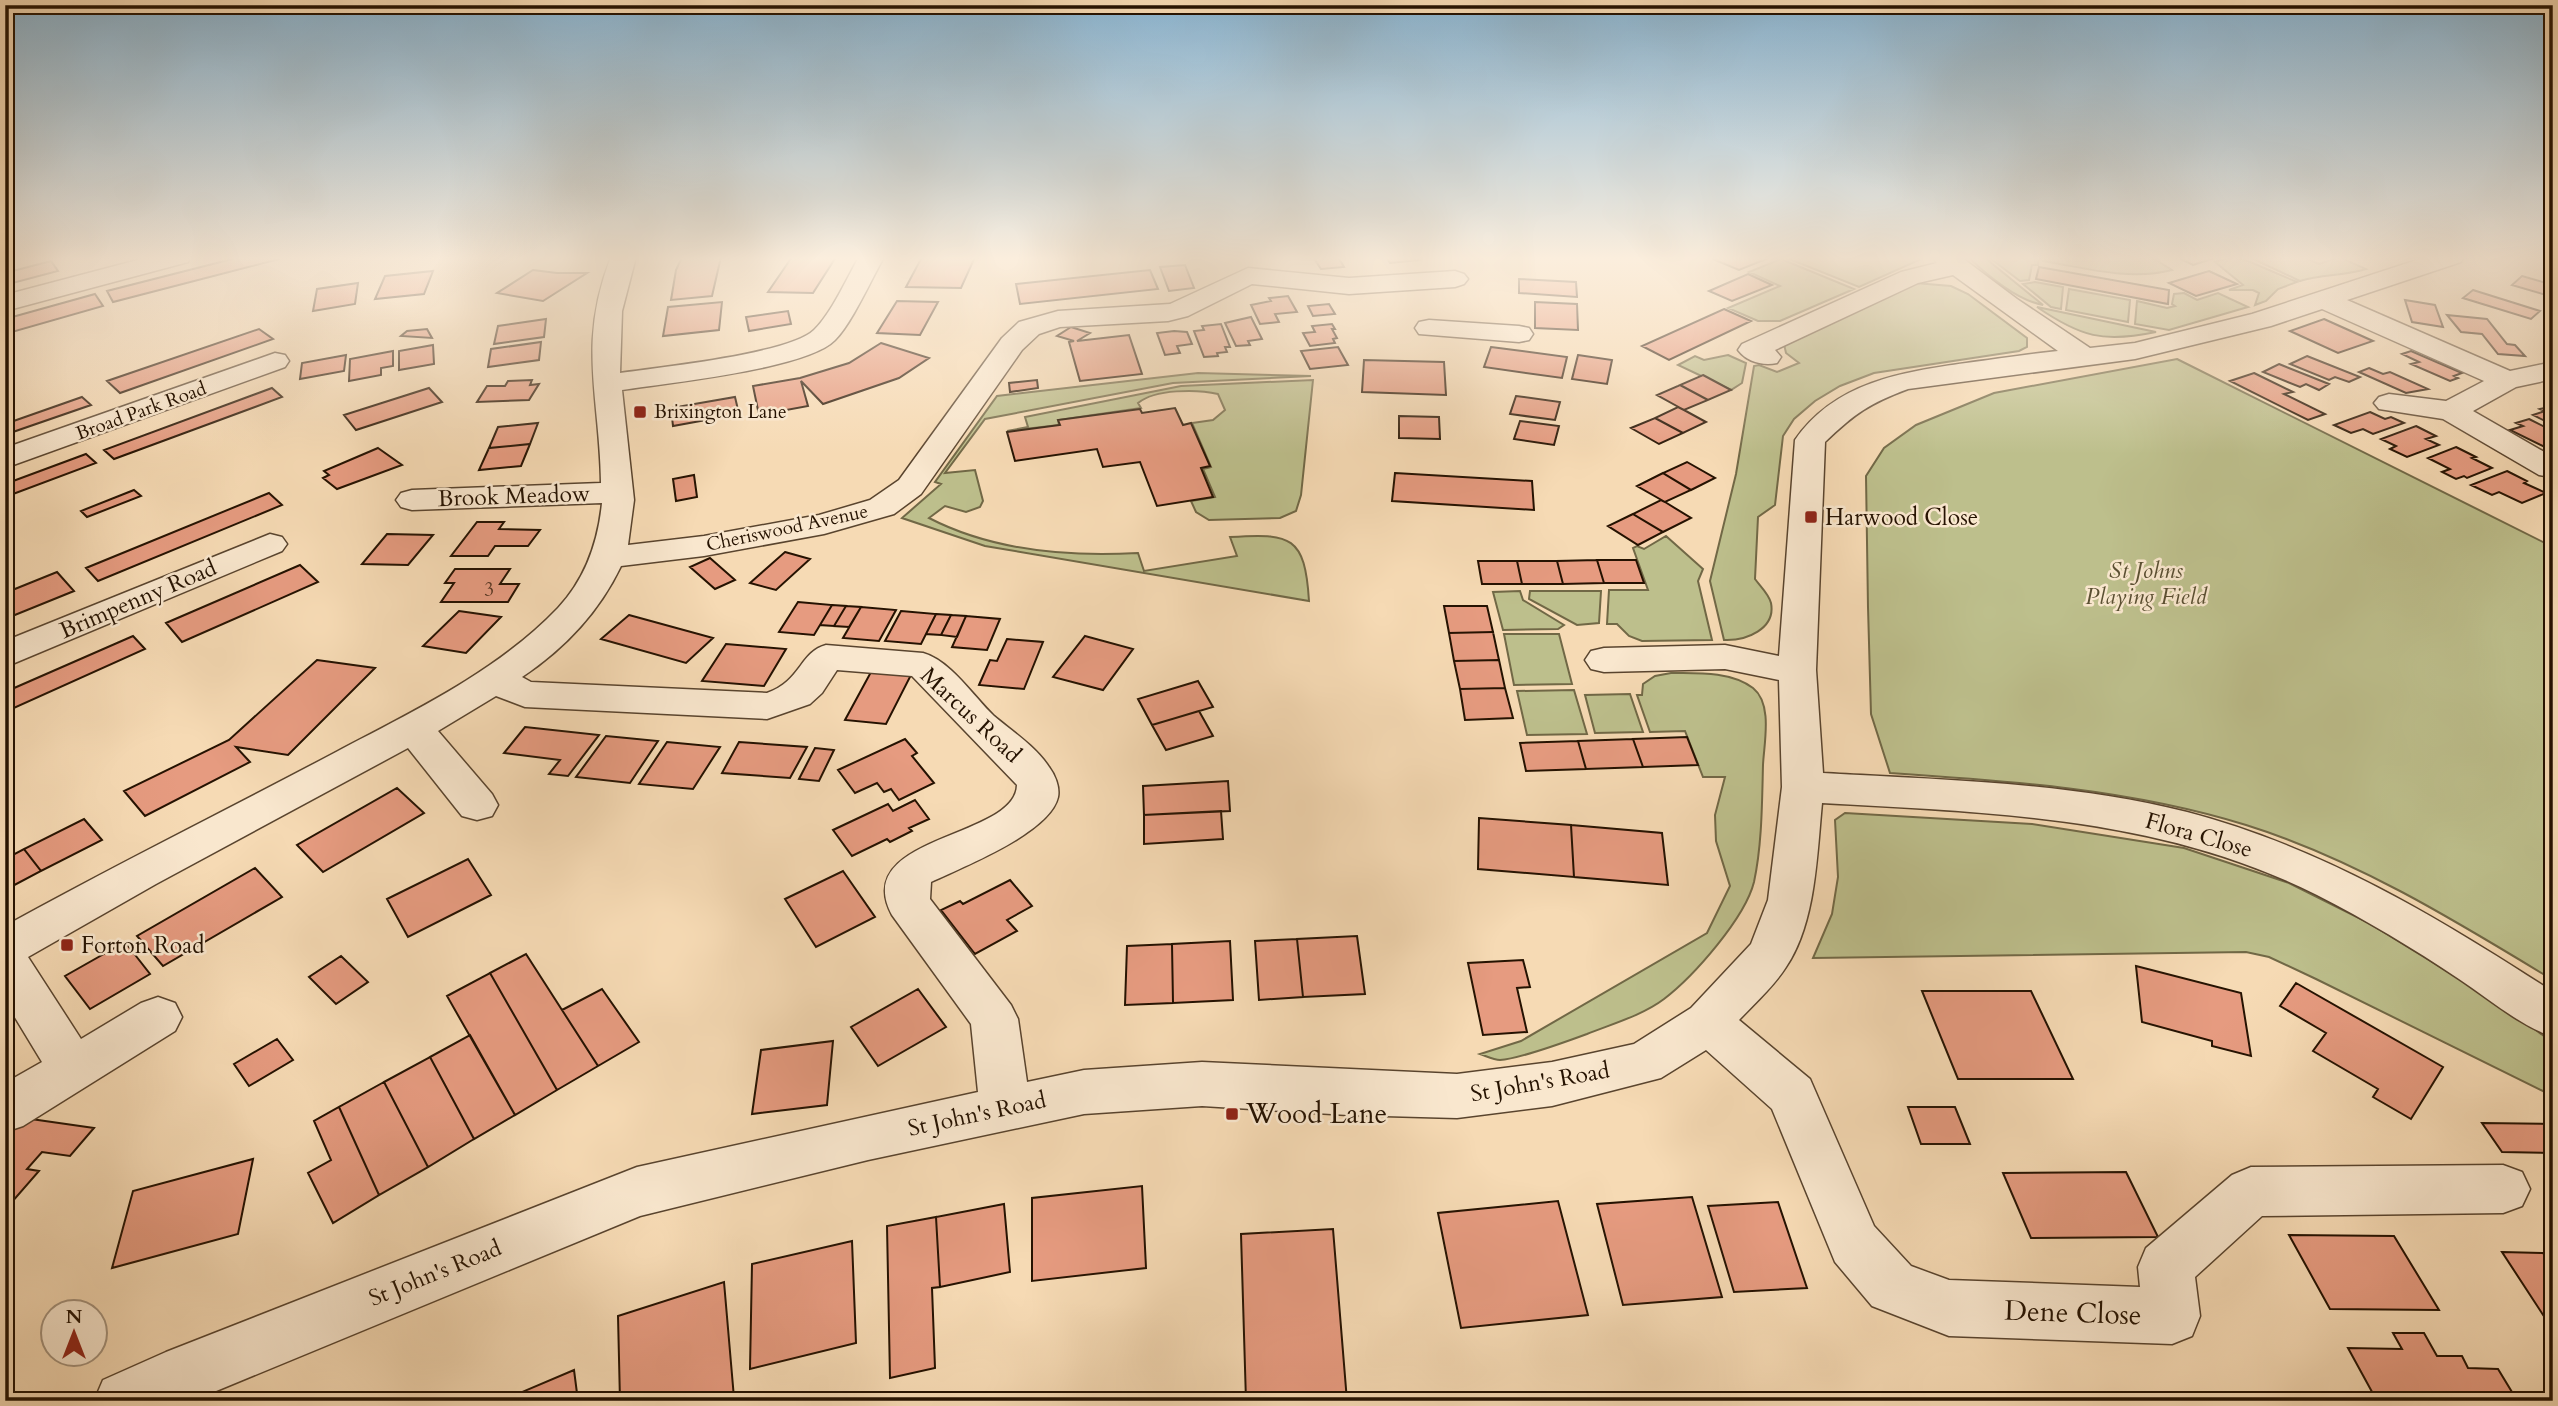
<svg xmlns="http://www.w3.org/2000/svg" width="2558" height="1406" viewBox="0 0 2558 1406" font-family="Cardo,serif">
	<style>
		.green { fill: #bdbf8c; stroke: #716846; stroke-width: 2 }
		.building { fill: #e69b80; stroke: #251201; stroke-width: 2 }
		.lines { fill: none; stroke-linecap: round; stroke-linejoin: round }
		.minor-casing { stroke: #59442e; stroke-width: 3 }
		.minor { fill: #f9e7ce; fill-rule: evenodd }
		.poi-dot { fill: #8f2418; stroke: #f9e7ce; stroke-width: 2.5 }
		.labels { text-anchor: middle; dominant-baseline: central; stroke-width: 5; stroke-linejoin: round; paint-order: stroke }
		.far-street-label { font-size: 19px; fill: #251201; stroke: #f9e7ce }
		.far-poi-label { font-size: 19px; fill: #251201; stroke: #f9e7ce; text-anchor: start }
		.number-label { font-size: 19px; fill: #553421 }
		.street-label { font-size: 23px; fill: #251201; stroke: #f9e7ce }
		.poi-label { font-size: 23px; fill: #251201; stroke: #f9e7ce; text-anchor: start }
		.park-label { font-size: 23px; font-style: italic; fill: #5a4f32; stroke: #f9e7ce }
		.near-poi-label { font-size: 28px; fill: #251201; stroke: #f9e7ce; text-anchor: start }
		.near-street-label { font-size: 28px; fill: #251201; stroke: #f9e7ce }
	</style>
	<rect width="100%" height="100%" fill="#f6dab4"/>
	<filter id="stains"><feTurbulence type="fractalNoise" baseFrequency=".00286" numOctaves="4"/><feColorMatrix values="0 0 0 0 .2 0 0 0 0 .09 0 0 0 0 .02 0 0 0 .5 -.17"/></filter>
	<radialGradient id="worn" r=".72"><stop offset=".6" stop-color="#630" stop-opacity="0"/><stop offset="1" stop-color="#630" stop-opacity=".3"/></radialGradient>
	<!-- green -->
	<path class="green" d="M1918,257L1919,260L1859,287L1787,258Z
		M1968,257H1984L2043,305C2016,300 1988,276 1968,257Z
		M2041,257H2151L2172,270C2130,281 2085,268 2043,261Z
		M2232,257L2248,261L2297,282L2278,289L2266,301L2255,305L2259,293L2253,290H2229L2243,285L2215,262Z
		M2249,257H2303L2319,264L2339,257L2366,269C2344,276 2322,274 2300,281Z
		M1990,258H2039L2038,265H2032L2029,280L2020,281Z
		M1781,259L1854,289L1780,321H1758L1728,308L1780,286L1749,272Z
		M2035,282L2063,287L2061,309L2051,307L2023,284Z
		M1915,283L1951,286L1968,294L2027,338V347L2019,351L1874,373L1840,386L1815,401L1794,419L1783,436L1775,505L1758,517L1755,579C1760,586 1769,594 1771,603C1776,629 1746,641 1724,640L1710,581L1736,474L1754,366L1759,365L1777,372L1799,363L1786,353L1784,344Z
		M2069,289L2130,300L2128,322L2066,310Z
		M2184,293L2197,300L2218,293L2248,307L2169,330L2135,324L2137,301L2167,308L2175,306L2172,304L2174,294Z
		M2037,307L2156,332C2103,343 2081,337 2037,307Z
		M1728,355L1746,363L1742,383L1731,390L1678,365L1695,356L1704,360Z
		M2177,359L2553,547V980C2456,921 2355,859 2246,825C2130,789 2010,781 1890,773L1871,714L1868,607L1866,476L1884,448L1916,425L1994,393Z
		M1198,373L1311,376L1173,383L985,419L945,473L975,470L983,501L980,507L966,512L945,506L929,518C991,550 1068,557 1138,553L1144,571L1237,556L1230,537C1291,533 1305,536 1309,601L985,546L902,518L941,484L935,482L997,396Z
		M1313,380L1301,495L1296,511L1280,518L1209,520L1196,512L1191,501L1215,497L1203,469L1211,467L1192,423L1213,420L1225,410L1218,394C1197,389 1155,389 1138,403L1141,408L1058,420L1059,425L1007,431L1028,427L1025,417L1181,386Z
		M1666,536L1703,569L1698,581L1712,640L1642,641L1629,636L1617,624H1607L1609,590H1648L1633,548L1637,546L1644,549Z
		M1520,591L1523,600L1564,625L1558,629L1503,630L1493,592Z
		M1530,591H1601L1599,623L1577,625L1529,599Z
		M1504,634H1559L1572,684L1514,685Z
		M1671,673C1697,673 1731,671 1753,688C1773,704 1764,743 1763,765C1762,803 1762,845 1754,882C1745,918 1694,976 1664,999C1643,1015 1612,1024 1587,1034C1568,1041 1519,1059 1500,1060C1494,1060 1486,1056 1480,1054L1521,1041L1707,933L1730,886L1716,841L1715,815L1725,777H1703L1685,731L1650,732L1637,695H1642L1643,684L1655,676Z
		M1574,690L1587,734L1527,735L1517,691Z
		M1630,694L1643,732L1595,733L1585,695Z
		M1845,813L2032,824L2184,848L2289,883L2367,922L2507,1008L2553,1043V1069L2545,1092L2316,979L2269,957L2246,952L1813,958L1832,914L1838,877L1835,820Z"/>
	<!-- building -->
	<path class="building" d="M240,257H287L113,302L107,291Z
		M682,257H721L712,296L671,300L676,270Z
		M792,257H836L813,293L768,292Z
		M922,257H975L961,288L906,287Z
		M1313,257H1338L1344,267L1321,269Z
		M1386,257H1418L1420,260L1390,263Z
		M1722,257H1771L1739,270L1715,260Z
		M2177,257H2218L2193,265Z
		M51,261L58,271L5,285V273Z
		M1185,265L1194,288L1169,291L1160,267Z
		M2039,267L2169,290L2168,304L2036,279Z
		M533,270L557,273H587L543,301L497,293Z
		M1150,270L1158,289L1020,304L1016,284Z
		M433,271L424,294L375,299L385,276Z
		M2209,271L2237,284L2196,296L2169,283Z
		M1748,274L1772,285L1732,301L1709,291Z
		M2522,276L2553,285V297L2512,285Z
		M1519,279L1576,282L1577,297L1519,293Z
		M358,283L355,304L313,311L317,289Z
		M2473,290L2540,311L2531,319L2463,298Z
		M95,294L103,306L5,334V319Z
		M1288,296L1297,312L1275,314L1279,322L1260,324L1251,305L1271,301L1269,298Z
		M2405,300L2435,305L2443,327L2412,322Z
		M897,301L938,302L920,335L877,333Z
		M722,302L719,330L663,336L668,307Z
		M1535,302L1577,304L1578,330L1535,328Z
		M1329,304L1335,314L1313,316L1308,306Z
		M1724,309L1751,321L1669,360L1642,346Z
		M788,311L791,324L749,331L746,317Z
		M2447,315L2487,319L2507,344L2515,345L2525,356L2498,354L2482,334L2461,332Z
		M1251,317L1262,339L1248,341L1250,345L1236,346L1225,323Z
		M546,319L544,337L494,344L498,326Z
		M2324,319L2373,341L2338,353L2290,331Z
		M1221,324L1230,347H1225L1227,352L1217,353L1218,356L1204,357L1194,331L1204,330L1202,326Z
		M1332,324L1335,329H1332L1337,338L1333,339L1335,343L1310,346L1303,333L1315,332L1312,326Z
		M1071,327L1090,333L1077,341L1129,335L1142,374L1080,381L1069,342L1074,341L1057,336Z
		M259,329L273,339L120,393L107,381Z
		M427,329L432,338L401,336L407,331Z
		M1174,331L1187,332L1192,344L1177,346L1180,353L1165,355L1157,333Z
		M541,342L539,360L488,367L491,349Z
		M881,343L929,358L899,378L823,404L801,381L808,406L759,415L753,386L800,378L849,363Z
		M433,345L434,364L399,370V351Z
		M1338,347L1348,365L1310,369L1301,351Z
		M1491,347L1567,357L1562,378L1484,367Z
		M393,351V366L381,368V375L349,381L350,359Z
		M2411,351L2462,373L2454,376L2458,378L2450,381L2411,364L2419,362L2402,354Z
		M346,355L344,371L300,379L302,363Z
		M1578,355L1612,360L1607,384L1572,379Z
		M2307,356L2360,377L2349,382L2335,377L2329,380L2290,364Z
		M1364,360L1444,362L1446,395L1362,392Z
		M2279,364L2329,384L2319,390L2306,384L2300,387L2263,372Z
		M2369,368L2383,374L2390,372L2428,389L2406,393L2359,372Z
		M2254,373L2293,392L2284,394L2325,414L2308,420L2230,381Z
		M1703,375L1731,390L1708,400L1680,385Z
		M532,380L530,385L539,384L529,400L477,402L487,386H505L508,381Z
		M1037,380L1038,388L1010,392L1009,383Z
		M1680,385L1708,400L1684,410L1657,395Z
		M272,388L282,397L114,459L104,450Z
		M429,388L442,402L356,430L344,415Z
		M1516,396L1560,402L1555,420L1510,414Z
		M82,397L91,405L7,434L5,432V424Z
		M735,397L739,414L673,426L671,408Z
		M2553,406V425L2533,415L2545,411L2540,409Z
		M1678,407L1684,410L1706,422L1683,433L1655,418Z
		M1175,408L1183,425L1191,423L1210,466L1201,468L1213,497L1157,506L1140,462L1103,467L1097,449L1015,461L1007,432L1060,425L1058,420L1140,409L1142,413Z
		M2370,412L2385,419L2391,417L2404,423L2373,434L2363,429L2351,433L2334,425Z
		M1399,416L1439,417L1440,439L1399,438Z
		M1655,418L1683,433L1659,444L1631,428Z
		M2529,419L2553,431V451L2510,430L2523,426L2516,423Z
		M1520,421L1559,426L1554,445L1514,439Z
		M538,423L530,444L489,448L498,427Z
		M2416,426L2436,436L2426,439L2439,445L2407,457L2390,449L2396,446L2381,439Z
		M530,444L521,466L479,470L489,448Z
		M2456,447L2476,457L2472,458L2492,468L2467,478L2464,476L2456,479L2442,472L2450,469L2428,458Z
		M378,448L402,465L337,489L323,478L329,475L324,471Z
		M86,454L96,463L5,497V484Z
		M1687,462L1715,478L1691,490L1663,473Z
		M2507,471L2527,481L2524,483L2546,493L2522,503L2499,492L2492,495L2471,485Z
		M1395,473L1532,481L1534,510L1392,501Z
		M1663,473L1691,490L1665,502L1637,486Z
		M694,475L697,497L676,501L673,479Z
		M134,490L141,496L87,517L81,511Z
		M269,493L282,505L98,581L86,568Z
		M1661,500L1665,502L1691,518L1663,532L1633,514Z
		M1633,514L1663,532L1638,545L1608,526Z
		M477,522H504L499,529L540,530L528,546H495L488,556H451Z
		M387,534L433,535L408,565L362,564Z
		M785,552L810,559L776,590L750,583Z
		M710,558L735,580L715,589L690,567Z
		M1597,560H1636L1644,583H1604Z
		M1597,560L1604,583L1563,584L1557,561Z
		M1478,561H1517L1522,584H1482Z
		M1517,561H1557L1563,584H1522Z
		M300,565L318,582L182,642L166,623Z
		M455,569H510L500,584H519L508,602H441L454,583H445Z
		M57,572L74,591L5,619V593Z
		M798,602L832,605L814,635L779,632Z
		M832,605L846,606L834,626L820,625Z
		M846,606L861,607L849,627L834,626Z
		M1444,606H1487L1493,632L1449,633Z
		M861,607L896,610L879,641L843,638Z
		M459,611L501,617L466,653L423,646Z
		M901,611L936,614L921,644L885,641Z
		M936,614L951,615L941,635L926,634Z
		M629,615L713,638L686,663L601,639Z
		M951,615L966,616L957,637L941,635Z
		M966,616L1000,619L987,650L952,647Z
		M1493,632L1499,660L1454,661L1449,633Z
		M133,636L145,649L5,712V692Z
		M1085,636L1133,649L1103,690L1053,677Z
		M1007,639L1043,642L1024,689L979,685L990,660L997,661Z
		M726,644L786,649L764,686L702,681Z
		M317,660L375,668L288,755L236,747L250,762L145,816L124,791L229,740Z
		M1499,660L1505,688L1460,689L1454,661Z
		M871,672L911,675L886,724L845,720Z
		M1198,681L1213,707L1152,725L1138,699Z
		M1505,688L1513,718L1465,720L1460,689Z
		M1199,711L1213,736L1166,750L1152,725Z
		M525,727L599,735L568,776L549,774L560,760L504,753Z
		M606,736L658,741L630,783L576,777Z
		M1687,737L1698,765L1643,767L1633,739Z
		M905,739L917,753L912,756L934,783L899,800L891,789L884,792L877,783L855,793L838,770Z
		M1633,739L1643,767L1586,769L1578,741Z
		M1578,741L1586,769L1526,771L1520,743Z
		M667,742L720,747L693,789L639,784Z
		M739,742L807,747L790,778L722,773Z
		M815,748L834,750L819,781L799,779Z
		M1228,781L1230,811L1144,815L1143,786Z
		M397,788L424,813L323,872L297,845Z
		M915,800L929,819L909,828L912,831L890,842L887,839L852,856L833,830L888,804L893,811Z
		M1221,811L1223,839L1144,844V815Z
		M1479,818L1571,825L1574,877L1478,869Z
		M84,819L102,840L41,871L24,849Z
		M1571,825L1662,833L1668,885L1574,877Z
		M24,849L41,871L5,890V859Z
		M468,859L491,895L408,937L387,899Z
		M255,868L282,897L163,966L137,936Z
		M843,871L875,917L816,947L785,899Z
		M1010,880L1032,906L1007,920L1017,931L975,954L941,910L960,901L963,904Z
		M1357,936L1365,994L1303,997L1297,939Z
		M1297,939L1303,997L1259,1000L1255,941Z
		M1230,941L1233,1000L1173,1003L1172,944Z
		M125,942L150,974L90,1009L65,976Z
		M1172,944L1173,1003L1125,1005L1127,946Z
		M526,954L598,1066L557,1090L490,973Z
		M341,956L368,982L336,1004L309,977Z
		M1523,960L1530,987L1517,988L1527,1032L1483,1035L1468,963Z
		M2136,966L2241,993L2251,1056L2212,1046V1041L2142,1022Z
		M490,973L557,1090L515,1115L447,996Z
		M2296,983L2443,1067L2411,1119L2373,1097L2378,1089L2313,1051L2326,1033L2280,1006Z
		M602,989L639,1042L598,1066L562,1010Z
		M918,989L946,1027L878,1066L851,1027Z
		M1922,991H2031L2073,1079H1958Z
		M470,1035L515,1115L474,1139L430,1057Z
		M277,1039L293,1060L249,1086L234,1064Z
		M833,1041L827,1105L752,1114L761,1050Z
		M430,1057L474,1139L428,1167L384,1082Z
		M384,1082L428,1167L379,1195L339,1107Z
		M339,1107L379,1195L333,1223L308,1173L331,1160L314,1121Z
		M1908,1107H1955L1970,1144H1921Z
		M24,1118L94,1128L70,1156L42,1152L27,1169L39,1171L12,1202L5,1201V1139Z
		M2482,1123L2553,1124V1153L2502,1152Z
		M253,1159L238,1234L112,1268L133,1191Z
		M2126,1172L2158,1237L2031,1238L2003,1173Z
		M1142,1186L1146,1268L1032,1281V1198Z
		M1692,1197L1722,1297L1623,1305L1597,1204Z
		M1558,1201L1588,1315L1461,1328L1438,1213Z
		M1778,1202L1807,1288L1734,1292L1708,1206Z
		M1004,1204L1010,1272L940,1287L936,1217Z
		M936,1217L940,1287L932,1288L935,1368L890,1378L887,1226Z
		M1333,1229L1347,1401H1246L1241,1234Z
		M2289,1235L2394,1236L2439,1310L2330,1309Z
		M852,1241L856,1343L750,1369L752,1264Z
		M2502,1252L2543,1253L2553,1268V1324H2549Z
		M724,1282L734,1398L725,1401H620L618,1316Z
		M2393,1333H2424L2437,1356H2462L2468,1368L2498,1369L2512,1392L2526,1393L2531,1398H2553V1401H2377L2348,1348L2402,1349Z
		M574,1370L578,1401H501Z
		M2192,1397L2194,1401L2042,1399Z"/>
	<g class="lines">
		<!-- minor casing -->
		<g class="minor-casing">
			<path id="minor" d="M149,257H191L188,262L5,311V295Z
				M611,257H636L622,311L620,373C660,367 789,354 814,330C831,314 847,278 859,257H884C871,280 852,323 835,340C807,369 667,383 622,390L634,500L628,545L704,536L819,515L870,500L899,480L1002,338L1019,322L1058,311L1170,304L1248,268L1349,278L1455,271L1464,274L1468,279L1464,284L1455,287L1349,294L1252,284L1188,316L1168,321L1060,327L1039,334L1022,350L921,494L894,514L824,534L704,556L621,566C599,612 564,649 522,677L531,682L767,693C801,681 800,652 826,645L923,653C951,661 973,696 994,716C1012,731 1036,747 1049,767C1055,775 1060,787 1058,797C1050,833 962,867 931,882L930,899L1011,1005L1018,1019L1027,1082L1084,1070L1202,1062L1457,1074L1552,1062L1634,1044L1691,1008L1751,944L1768,900L1782,787L1779,680L1725,669L1604,672L1591,669L1585,660L1591,651L1604,648L1725,645L1779,656L1795,440C1835,382 1902,372 1966,363C1997,359 2027,354 2058,351L1953,275L1918,283L1775,350L1781,357L1777,363C1763,366 1747,362 1738,350L1742,344L1901,272L1937,263L1933,257H1961L2017,299L2090,348L2135,343L2252,314L2426,257H2464L2461,262L2347,300L2510,371L2553,362V379L2516,387L2473,411L2553,457V477L2539,475L2443,419L2379,409L2374,403L2379,397L2389,394L2446,401L2484,381L2322,309L2271,326L2135,359L1908,389C1870,403 1854,414 1825,442L1816,670L1823,773C1944,780 2068,782 2187,812C2321,847 2438,917 2553,992V1037C2519,1025 2489,999 2459,979C2413,948 2366,920 2317,895C2160,816 1994,813 1822,803C1817,853 1816,923 1786,967C1774,986 1755,1003 1739,1020L1810,1079L1874,1226L1911,1266L1949,1280L2140,1287L2138,1267L2146,1248L2232,1175L2251,1167L2503,1165L2522,1172L2530,1189L2522,1206L2503,1213L2262,1216L2195,1277L2200,1316L2192,1336L2172,1344L1949,1336L1872,1306L1835,1262L1772,1109L1706,1050L1661,1078L1552,1106L1457,1118L1348,1115L1202,1106L1084,1114L868,1160L640,1216L192,1401H94L103,1380L166,1352L637,1167L978,1092L971,1024L892,915C849,835 1016,839 1017,785L912,676L837,670L822,693L810,704L767,719L525,707L496,696L438,731L492,794L498,805L492,816L477,820L462,816L408,748L156,884L28,957L81,1039L141,1003L158,997L175,1003L182,1017L175,1031L23,1126L5,1132V1083L42,1062L5,1001V926C115,865 227,810 338,751C414,711 498,671 558,608C586,578 598,542 602,503L412,510L401,507L396,500L401,493L412,490L601,483C600,397 577,344 611,257Z
				M1429,320L1519,326L1529,328L1533,334L1529,340L1519,342L1419,334L1415,328L1419,322Z
				M275,353L285,355L289,361L285,367L5,468V448Z
				M270,534L282,537L287,544L282,551L5,667V641Z"/>
		</g>
		<!-- minor -->
		<use href="#minor" class="minor"/>
	</g>
	<!-- sky -->
	<linearGradient id="sky" x2="0" y2="1"><stop stop-color="#8ab6d4"/><stop offset="0.57" stop-color="#fbeedd"/><stop offset="1" stop-color="#fbeedd" stop-opacity="0"/></linearGradient>
	<rect width="2558" height="454" fill="url(#sky)"/>
	<!-- markers -->
	<g class="poi-dot">
		<rect x="633" y="405" width="14" height="14" rx="3.5"/>
		<rect x="1804" y="510" width="14" height="14" rx="3.5"/>
		<rect x="60" y="938" width="14" height="14" rx="3.5"/>
		<rect x="1225" y="1107" width="14" height="14" rx="3.5"/>
	</g>
	<g class="labels">
		<!-- far-street labels -->
		<g class="far-street-label">
			<text transform="translate(141 411) rotate(-20)">Broad Park Road</text>
			<text transform="translate(787 528) rotate(-12)">Cheriswood Avenue</text>
		</g>
		<!-- far-poi labels -->
		<g class="far-poi-label">
			<text x="654" y="412">Brixington Lane</text>
		</g>
		<!-- number labels -->
		<g class="number-label">
			<text x="489" y="590">3</text>
		</g>
		<!-- street labels -->
		<g class="street-label">
			<text transform="translate(514 496) rotate(-2)">Brook Meadow</text>
			<text transform="translate(138 599) rotate(-23)">Brimpenny Road</text>
			<text transform="translate(971 715) rotate(43)">Marcus Road</text>
			<text transform="translate(2199 835) rotate(16)">Flora Close</text>
			<text transform="translate(1540 1082) rotate(-10)">St John's Road</text>
			<text transform="translate(977 1114) rotate(-12)">St John's Road</text>
			<text transform="translate(435 1273) rotate(-22)">St John's Road</text>
		</g>
		<!-- poi labels -->
		<g class="poi-label">
			<text x="1825" y="517">Harwood Close</text>
			<text x="81" y="945">Forton Road</text>
		</g>
		<!-- park labels -->
		<g class="park-label">
			<text x="2146" y="570">St Johns<tspan x="2146" dy="26">Playing Field</tspan></text>
		</g>
		<!-- near-poi labels -->
		<g class="near-poi-label">
			<text x="1246" y="1114">Wood Lane</text>
		</g>
		<!-- near-street labels -->
		<g class="near-street-label">
			<text transform="translate(2073 1313) rotate(2)">Dene Close</text>
		</g>
	</g>
	<!-- margin -->
	<rect width="2558" height="1406" fill="none" stroke="#f6dab4" stroke-width="28"/>
	<rect x="7" y="7" width="2544" height="1392" fill="none" stroke="#251201" stroke-width="3.5"/>
	<rect x="14" y="14" width="2530" height="1378" fill="none" stroke="#251201" stroke-width="2"/>
	<!-- north arrow -->
	<g transform="translate(74 1333)"><circle r="33" fill="#f9e7ce" stroke="#a4927c" stroke-width="2"/>
	<path d="M0-5L12 26L0 18L-12 26Z" fill="#8f2418"/>
	<text y="-10" font-size="19" font-weight="bold" text-anchor="middle" fill="#251201">N</text>
	</g>
	<rect width="100%" height="100%" filter="url(#stains)"/>
	<rect width="100%" height="100%" fill="url(#worn)"/>
</svg>
